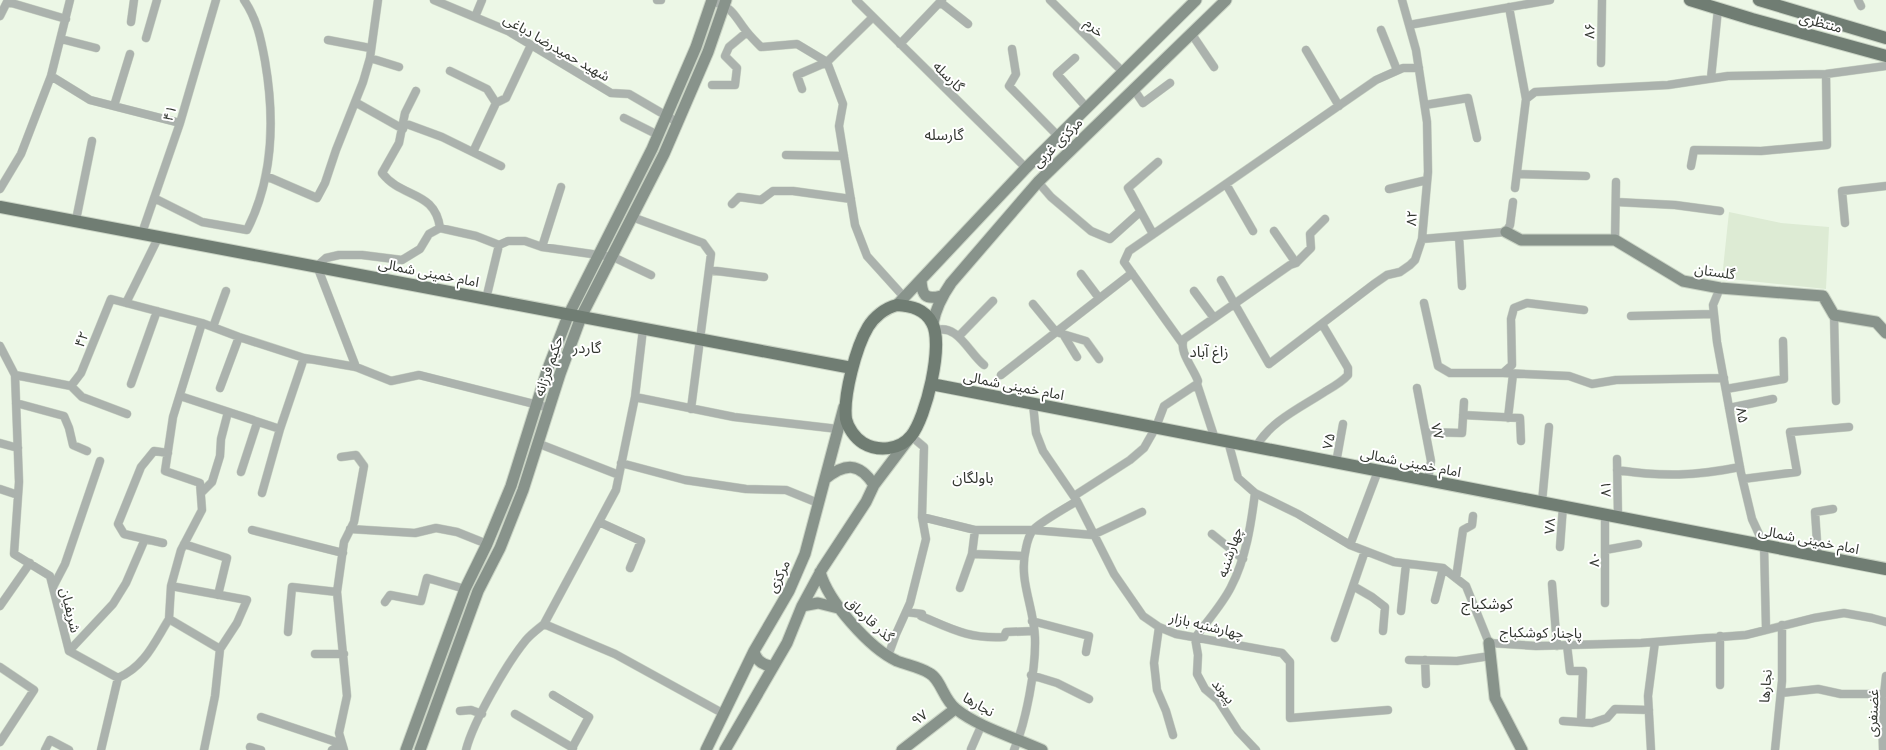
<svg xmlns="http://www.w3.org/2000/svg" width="1886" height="750" viewBox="0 0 1886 750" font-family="'PT Serif','Noto Sans Arabic',serif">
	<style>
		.built { fill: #ddebd4 }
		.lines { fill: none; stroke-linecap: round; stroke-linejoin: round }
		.street-casing { stroke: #cad4c5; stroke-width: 9 }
		.secondary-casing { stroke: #cad4c5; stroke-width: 13 }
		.primary-casing { stroke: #cad4c5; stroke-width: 14 }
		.street { stroke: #abb2ad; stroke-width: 8 }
		.secondary { stroke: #88938b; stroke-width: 11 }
		.primary { stroke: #707d73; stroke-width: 12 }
		.labels { text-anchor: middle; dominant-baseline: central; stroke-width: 4; stroke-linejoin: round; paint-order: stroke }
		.street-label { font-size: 14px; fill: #31352f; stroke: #fff }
		.neighbourhood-label { font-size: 15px; fill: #31352f; stroke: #fff }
	</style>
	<rect width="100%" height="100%" fill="#ecf7e6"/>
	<!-- built -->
	<path class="built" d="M1729,212L1781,223L1829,227L1826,289L1722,278Z"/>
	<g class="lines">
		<!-- street casing -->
		<g class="street-casing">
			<path id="street" d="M434,0L508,31L611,93L629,94L677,122
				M657,0H661
				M856,0L1026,168
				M1050,0L1123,72
				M1858,0L1861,6
				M711,1C735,8 733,15 747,32C751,37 756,42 761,47L797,44L827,62
				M8,2L66,19
				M940,2L968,24
				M1509,7L1526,99
				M0,16L8,0
				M475,17L482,0
				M873,17L827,62L843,104L839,126L855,225L867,256L904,297
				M131,22L134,0
				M1409,25L1550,0
				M1381,30L1397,70
				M1191,33L1214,67
				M146,38L157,0
				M61,39L96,48
				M328,40L370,48
				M900,44L942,0
				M1012,49L1016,74L1009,86L1058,136
				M1306,50L1339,106
				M370,58L399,67
				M1075,58L1057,74L1087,108
				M1601,63L1602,0
				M450,71L487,89L496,103
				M51,76L70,0
				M1711,78L1718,9
				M712,85H735L737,68L725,56L729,47L747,32
				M1133,88L1143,103L1170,83
				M802,89L797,75L827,62
				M416,91L405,113L399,143L382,173C402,199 435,190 440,228
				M355,102L403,129
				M1425,105L1468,98L1477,138
				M114,106L130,54
				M624,118L658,135
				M404,123L442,137L501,166
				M473,152L496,103L506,98L531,45
				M786,155L844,156
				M1691,166L1694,150L1761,151L1827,145L1826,74
				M1517,174L1586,176
				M266,176L317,198L325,183L336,150L363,82L370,58L378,0
				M1038,182L1051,197L1091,231L1110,239L1140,212
				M1226,184L1253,231
				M1515,188L1526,99L1535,92L1668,85L1728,76L1826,74L1886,66
				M0,189L21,154L51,76L90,100L180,123
				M1389,189L1427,180
				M154,198L202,222L247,230C274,177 275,119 265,61C261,39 257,19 244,0
				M1616,202L1675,205L1720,211
				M732,204L739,197L761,200L773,191H793L851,199
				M632,217L703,243L711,254L691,409
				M76,220L92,141
				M1845,223L1842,191L1886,186
				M142,233L180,123L216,0
				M1153,234L1128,188L1158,162
				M1459,236L1462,286
				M1422,239L1506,232L1510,225L1513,202
				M1615,240L1616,182
				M542,247L561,187
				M1296,263L1311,248L1310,234L1325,219
				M709,270L764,277
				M1081,274L1099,298
				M1221,280L1269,364L1374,284L1387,275L1400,272L1410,265L1415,260L1422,239L1428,172L1427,122L1416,50L1402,0
				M1720,288L1713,305L1717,342L1741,473L1752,519L1764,545L1766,629
				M1194,291L1214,318
				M486,299L499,245
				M126,303L159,236
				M1424,303L1438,366L1450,373H1503L1512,365L1511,319L1514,308L1527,303L1584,310
				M1033,304L1056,332L1086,341L1099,359
				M1834,315L1836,401
				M1631,316L1714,314
				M202,323L173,417L165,471L200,483L202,510L181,550L171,586L169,619L220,649L215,696L204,750
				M213,327L226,291
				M934,331C957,322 968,352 984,365
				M1063,334L1077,357
				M959,336L993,301
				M1182,343L1124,262L1129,251L1376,80L1403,68H1419
				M0,346L15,375L19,482L14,554L50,576L69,651L118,678L101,750
				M356,367L317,266L326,258L339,255H362L402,260L420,249L429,234L440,228L476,236L499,245L508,241H525L542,247L613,257L651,275
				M1503,373L1569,376L1592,384L1616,380L1724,378
				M15,375L71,386L81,373L111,299L202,323L239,337L304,358L356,367L391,381L419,375L550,408
				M1001,375L1132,273
				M131,384L157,311
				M1197,384L1215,439
				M71,386L82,397L127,414
				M220,388L239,337
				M1417,388L1431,461L1428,480
				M1726,389L1784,379L1783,341
				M180,396L280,429
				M635,397L734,417L838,429
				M16,403L64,416L69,428L73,445L87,451
				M1033,404L1036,433L1043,451L1077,501L1114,574L1143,616L1159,627L1176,634L1282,653L1290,662V718L1388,710
				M1729,408L1773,399
				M1463,415L1520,418L1521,441
				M1508,418L1513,374
				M1426,432L1462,433L1464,402
				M1228,441L1238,478L1255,493L1298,514L1350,545L1394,562L1443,568L1466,586L1489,643L1536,646L1641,643L1746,635L1814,618L1844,613L1872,618L1886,622
				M0,443L18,448
				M537,443L619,475
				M1256,447C1270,421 1302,407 1326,391C1333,387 1342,382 1348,375V368L1322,324
				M341,457L356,455L364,466L354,522L344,542L337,592L347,696L339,733L344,750
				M1617,459L1618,517
				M621,463L685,480L746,489L786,490L818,503
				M1336,463L1343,424
				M1617,470C1663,477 1695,476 1740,467
				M241,472L257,423
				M1743,479L1797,472L1790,432L1849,427
				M0,489L18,495
				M201,493L212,482L220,456L221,439L228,412
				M262,493L280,429L304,358
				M1255,493C1251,525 1246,558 1231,587C1222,605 1207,621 1195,638L1198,655L1197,674L1205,689L1218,700L1238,731L1256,750
				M1074,496L1130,460L1144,448L1156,427L1164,406L1197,384L1198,381C1194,369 1178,351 1184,339L1290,265L1296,263L1274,231
				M1542,502L1549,427
				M1605,515V603
				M922,517L975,530H1033L1093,535L1142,512
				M599,522L641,541L630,568
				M350,529L415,533L436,528L457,532L487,544
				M252,530L343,553
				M1212,534L1243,559
				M163,543L124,534L118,524L141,467L154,451L168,453
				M184,544L227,558L218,595
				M1350,545L1378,471
				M1560,547L1563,506
				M1605,550L1638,544
				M972,554L1024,556
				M1818,556L1815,512L1833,509
				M1456,578L1463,530L1472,525L1473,516
				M1552,584L1557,646
				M171,586L247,600L237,623L220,649
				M1353,586L1372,597L1385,607L1383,631
				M53,587L65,564L100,461
				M960,588L972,554L975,530
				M1435,600L1443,568
				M385,602L390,595L421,601L427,578L465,589
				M0,606L30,563
				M1401,611L1406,564
				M906,612L922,614L921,616C952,629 969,639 1004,637L1006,632L1034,631
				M1032,621L1089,636L1086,652
				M544,624L615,654L724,714
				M1159,627L1154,663L1157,690L1166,711L1173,735
				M288,632L292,587L337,592
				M1720,636V685
				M1335,638L1365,551
				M1567,645L1570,671H1583L1581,722
				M69,651L113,604L126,583L145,539
				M315,654H344
				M888,656L896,634L910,603L926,539L922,517L924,447L911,436
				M1409,660L1457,661L1490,656
				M1425,660L1426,684
				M0,667L34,690L0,742
				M1031,675L1057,683L1089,699
				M118,678C145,666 154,643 169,619
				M1781,693L1818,689L1841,694H1884
				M553,695L589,717L571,750
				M460,711L471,710L482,714
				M515,714L573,748
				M261,717L342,744
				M1563,721L1592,723L1607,718L1615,709L1649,710
				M250,747L261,750
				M971,749L982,724
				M45,750L50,740L69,750
				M332,750L342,744
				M466,750C473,722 507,663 526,640C531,634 538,629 544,624L616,490L635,397L643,329
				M1014,750C1026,722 1036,669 1035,638C1034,606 1018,581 1026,548C1027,543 1029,535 1033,530C1039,523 1067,507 1077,501
				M1651,750L1648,696L1655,642
				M1775,750L1782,681V625
				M1883,750L1882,713L1886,676"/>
		</g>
		<!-- secondary casing -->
		<g class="secondary-casing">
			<path id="secondary" d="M1506,232L1521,240H1615L1683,281L1720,288L1823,296L1834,315L1876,322L1886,333
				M921,280C922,295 925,300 941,296
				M897,305L1026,168L1196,0
				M933,323C936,307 942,296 951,283L1038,182L1226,0
				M825,479C845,463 859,462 874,485
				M820,572C828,601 869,648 897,661C907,665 919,667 929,673C941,679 943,699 956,709C980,728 1014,737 1042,750
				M802,606L818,603L838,608
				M1489,643L1495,698L1522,750
				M754,651C756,661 763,665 772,666
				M406,750L465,589L487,544L511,486L547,371L568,316L652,149L696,47L712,0
				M420,750L478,591L500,548L523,490L560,374L581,317L664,154L708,52L726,0
				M706,750L754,651L789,591L805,554L844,407
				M725,750L787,643L802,606L822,569L866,502L874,485L908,440
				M902,750L955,709"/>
		</g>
		<!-- primary casing -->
		<g class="primary-casing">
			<path id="primary" d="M1690,0L1752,19L1886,56
				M1759,0L1886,38
				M0,207L852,368
				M897,305C911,306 925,309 932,323C944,344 926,418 911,436C900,450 878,452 863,443C855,438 848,428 846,419C843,396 856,347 868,327C874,317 885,308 897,305Z
				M931,384L1886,569"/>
		</g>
		<!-- street -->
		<use href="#street" class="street"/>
		<!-- secondary -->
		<use href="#secondary" class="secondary"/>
		<!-- primary -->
		<use href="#primary" class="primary"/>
	</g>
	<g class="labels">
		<!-- street labels -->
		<g class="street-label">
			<text transform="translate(1821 22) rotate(15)">منتظری</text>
			<text transform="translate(1095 27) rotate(44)">خرم</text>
			<text transform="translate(1589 31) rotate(-89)">۸۶</text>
			<text transform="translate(557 47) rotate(30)">شهید حمیدرضا دباغی</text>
			<text transform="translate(949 76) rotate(45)">گارسله</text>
			<text transform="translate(169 113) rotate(-72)">۴۱</text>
			<text transform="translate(1057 142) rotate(-45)">مرکزی غربی</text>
			<text transform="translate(1411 218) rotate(-87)">۸۲</text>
			<text transform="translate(1715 271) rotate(8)">گلستان</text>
			<text transform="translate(429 272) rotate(11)">امام خمینی شمالی</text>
			<text transform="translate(81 339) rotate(-67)">۴۲</text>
			<text transform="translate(548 366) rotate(-71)">حکیم فرزانه</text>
			<text transform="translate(1014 385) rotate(11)">امام خمینی شمالی</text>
			<text transform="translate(1743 415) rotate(79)">۸۵</text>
			<text transform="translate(1438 431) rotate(77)">۷۷</text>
			<text transform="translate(1328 441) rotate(-79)">۷۵</text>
			<text transform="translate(1411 462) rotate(11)">امام خمینی شمالی</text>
			<text transform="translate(1605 489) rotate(-91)">۸۱</text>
			<text transform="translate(1549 526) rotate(-86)">۷۸</text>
			<text transform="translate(1809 539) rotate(11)">امام خمینی شمالی</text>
			<text transform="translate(1229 552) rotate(-72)">چهارشنبه</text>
			<text transform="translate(1593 559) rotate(-90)">۸۰</text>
			<text transform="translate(778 576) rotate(-64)">مرکزی</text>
			<text transform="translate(71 610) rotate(76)">شریفیان</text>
			<text transform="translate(870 619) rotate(42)">گذر قارماق</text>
			<text transform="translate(1207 625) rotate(13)">چهارشنبه بازار</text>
			<text transform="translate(1541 632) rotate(1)">پاچنار کوشکباج</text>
			<text transform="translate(1765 686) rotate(-85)">نجارها</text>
			<text transform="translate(1224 691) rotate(51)">پیوند</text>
			<text transform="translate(979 704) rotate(30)">نجارها</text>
			<text transform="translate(1872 713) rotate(-88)">غضنفری</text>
			<text transform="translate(919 717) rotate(-37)">۹۷</text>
		</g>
		<!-- neighbourhood labels -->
		<g class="neighbourhood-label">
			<text x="944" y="134">گارسله</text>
			<text x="587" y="347">گاردر</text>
			<text x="1209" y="351">زاغ آباد</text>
			<text x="973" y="477">باولگان</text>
			<text x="1487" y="603">کوشکباج</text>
		</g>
	</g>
</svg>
